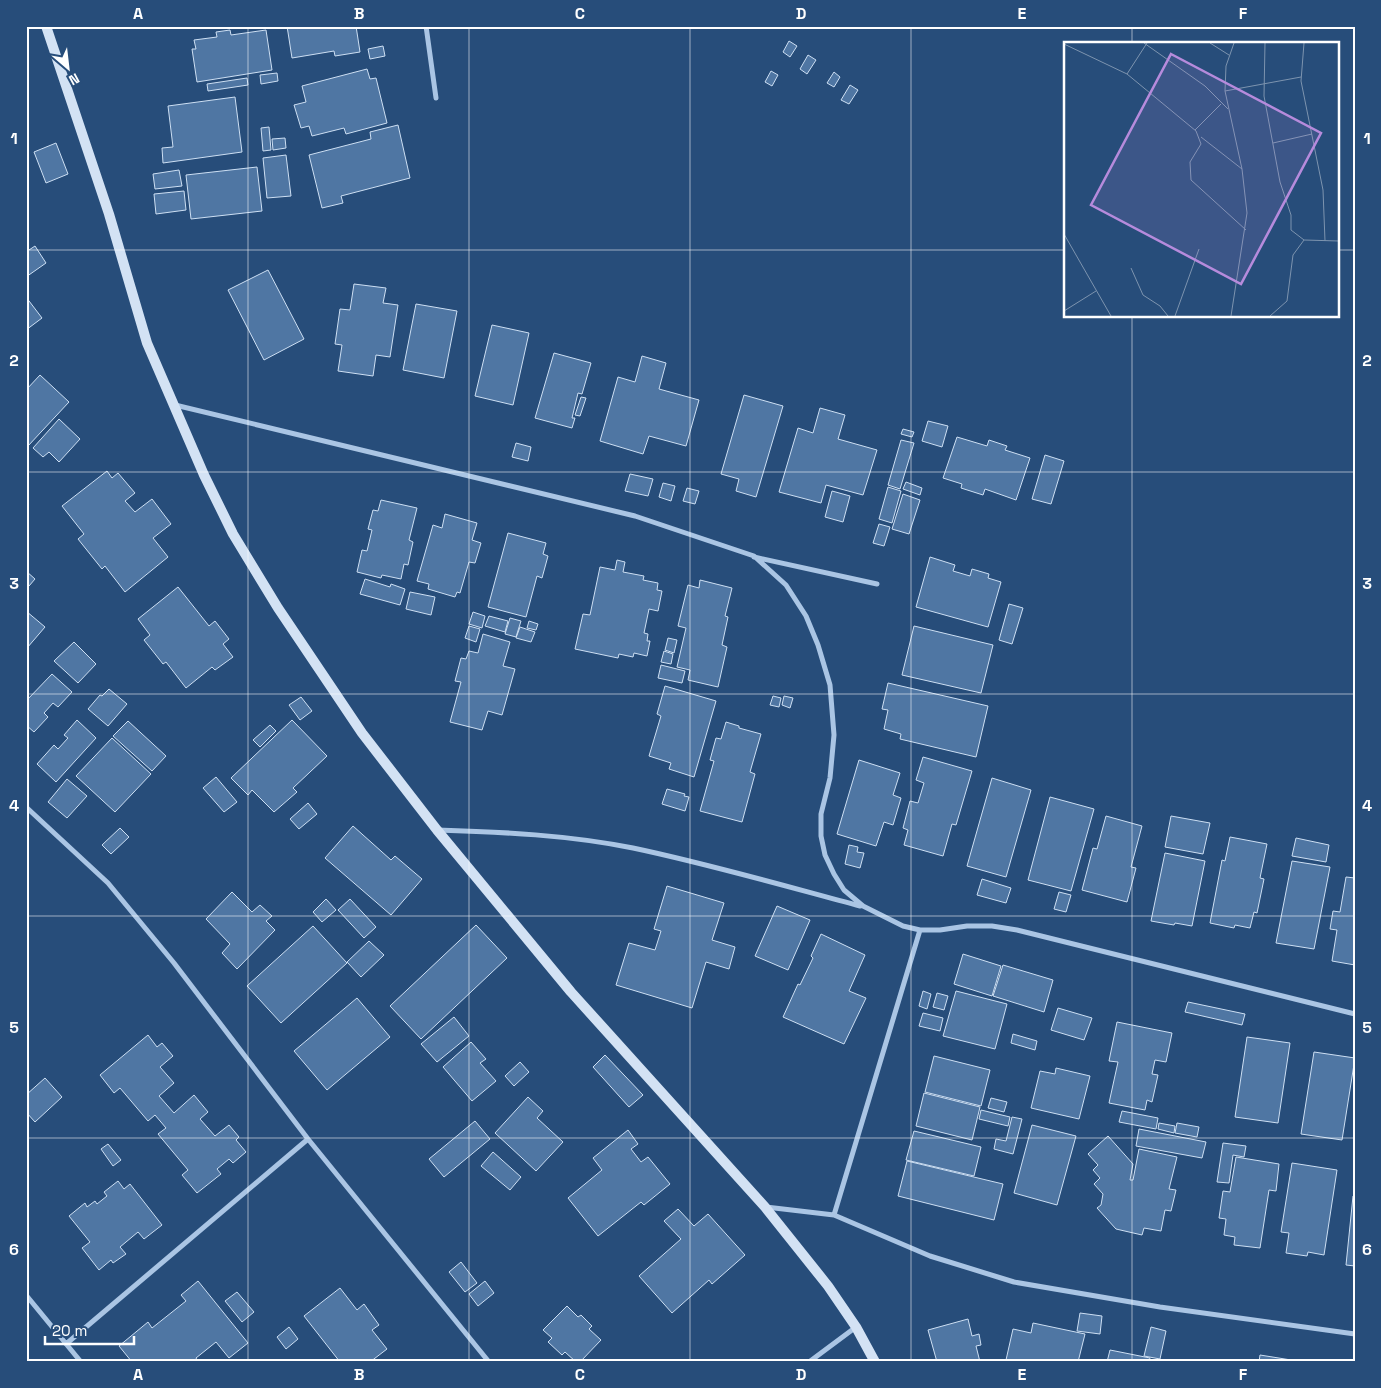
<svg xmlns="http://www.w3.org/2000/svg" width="1381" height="1388" viewBox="0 0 1381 1388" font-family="'Space Grotesk',sans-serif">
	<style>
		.building { fill: #4f76a3; stroke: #cddff3 }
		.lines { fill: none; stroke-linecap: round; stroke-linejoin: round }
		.street { stroke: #aac5e4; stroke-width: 5 }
		.secondary { stroke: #d3e2f4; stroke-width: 10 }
		.grid { fill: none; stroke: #fff; stroke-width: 1; stroke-opacity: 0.55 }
		.inset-road { fill: none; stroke: #7d94af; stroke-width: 1 }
		.view { fill: #b68bdc; fill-opacity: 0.15; stroke: #b68bdc; stroke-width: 2.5 }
		.inset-edge { fill: none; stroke: #fff; stroke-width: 2.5 }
		.neatline { fill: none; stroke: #fff; stroke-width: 2 }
		.grid-label { font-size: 16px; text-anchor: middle; font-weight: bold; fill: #fff }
	</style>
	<rect width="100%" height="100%" fill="#274d7a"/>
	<!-- building -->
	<path class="building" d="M287,26H356L360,52L335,56L334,51L292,58Z
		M230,30L231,35L266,30L272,70L197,82L192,49H196L194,40L217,37L216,32Z
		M789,41L797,46L790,57L783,52Z
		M383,46L385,56L370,59L368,49Z
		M808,55L816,60L807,74L800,69Z
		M367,69L370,79L376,78L387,123L346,134L344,128L312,136L309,126L301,128L294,105L306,102L302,86Z
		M771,71L778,75L772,86L765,82Z
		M834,72L840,77L834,87L827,83Z
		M277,73L278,81L261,84L260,75Z
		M247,78L248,85L208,91L207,84Z
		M850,85L858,90L849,104L841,100Z
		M235,97L242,152L163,163L162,148L173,147L168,106Z
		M398,125L410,178L341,196L343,203L322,208L309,155L371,139L370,132Z
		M269,127L271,150L263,151L261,128Z
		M285,138L286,148L273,150L272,139Z
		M56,143L68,174L46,183L34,152Z
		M286,155L291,196L267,198L263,158Z
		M257,167L262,211L191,219L186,175Z
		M179,170L182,186L155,189L153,174Z
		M184,191L186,210L156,214L154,194Z
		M35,246L46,263L26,277V252Z
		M268,270L304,339L264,360L228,290Z
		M354,284L386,288L383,303L398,305L390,357L376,355L373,376L338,371L342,345L335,344L340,309L350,310Z
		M26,297L42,318L26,330Z
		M416,304L457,311L444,378L403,370Z
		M492,325L529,333L513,405L475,396Z
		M554,353L591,363L582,394L578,393L572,418H575L572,428L535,418Z
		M642,356L666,363L659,389L699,400L686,446L649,436L643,454L600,441L618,377L635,382Z
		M40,375L69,402L28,446L26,444V390Z
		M744,395L783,406L756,497L736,491L739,479L721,474Z
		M581,397L586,398L580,416L575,415Z
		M820,408L845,415L838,439L877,450L863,495L826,485L821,503L779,492L798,428L813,433Z
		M59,419L80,439L59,462L49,452L43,457L33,448Z
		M928,421L948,426L942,447L922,441Z
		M903,429L914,432L912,437L901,434Z
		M957,437L987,446L989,440L1007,446L1005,450L1030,458L1016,500L985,489L983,495L961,488L962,484L943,478Z
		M901,440L914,443L900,489L888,485Z
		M516,443L531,447L528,461L512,457Z
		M1045,455L1064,461L1051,504L1032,499Z
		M107,471L112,478L118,473L135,493L125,501L135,512L152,499L171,524L153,538L168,557L125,592L105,566L102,569L78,539L84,534L62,506Z
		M630,474L653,479L648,496L625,491Z
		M906,482L922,488L920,495L903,489Z
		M663,483L675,486L671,501L659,497Z
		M888,487L901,491L892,523L879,519Z
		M687,488L699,491L695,504L683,501Z
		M832,491L850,496L843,522L825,517Z
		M903,494L920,500L909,534L892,529Z
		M381,500L417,508L409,540L413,542L408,565L404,564L401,579L382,575L381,578L357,572L362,550L367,551L372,530L368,529L373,510L378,511Z
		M445,514L477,523L472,540L481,543L475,563L469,562L460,593L457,592L455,597L428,589L429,584L417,581L433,525L442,528Z
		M879,524L890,527L884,546L873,543Z
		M508,533L546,543L543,554L548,556L542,578L537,576L526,617L488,607Z
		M930,557L955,565L953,571L970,576L972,569L989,574L988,578L1001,582L988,627L916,607Z
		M617,560L625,562L623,572L644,576L643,580L658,583L657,590L662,591L658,611L649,609L644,633L648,634L647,641H650L647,656L634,653L633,657L619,654L618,658L575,649L583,614L590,615L600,567L615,570Z
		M26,571L35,579L29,586L26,584Z
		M365,579L390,587L391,584L405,589L400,605L360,594Z
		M700,580L732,588L725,616L728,617L722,645L727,647L718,687L688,680L690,670L677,667L686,628L678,626L688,585L699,588Z
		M178,587L209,626L215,621L229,639L223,644L233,657L215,670L212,667L186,688L166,662L163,664L144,640L150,635L138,619Z
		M410,592L435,597L431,615L406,609Z
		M1009,604L1023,608L1012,644L999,640Z
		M26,611L45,627L27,648L26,647Z
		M473,612L485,616L482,628L469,624Z
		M489,616L508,621L505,632L485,626Z
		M510,618L521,621L516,637L505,634Z
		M529,621L538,624L536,630L527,628Z
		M469,626L480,629L476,642L465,638Z
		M914,626L993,645L981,693L902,675Z
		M520,627L535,632L531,642L516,638Z
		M483,634L510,642L503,666L515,669L502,715L488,711L482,730L450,722L461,682L455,681L461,658L466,659L469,651L478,653Z
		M668,638L677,640L674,653L665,650Z
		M74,642L96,664L78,683L54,661Z
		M664,651L673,654L671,664L661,662Z
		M661,665L685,671L682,683L658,678Z
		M52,674L72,692L58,707L53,703L44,713L48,717L34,732L26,725V701Z
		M888,683L988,706L976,757L900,739L901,734L884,729L888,710L882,709Z
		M665,686L716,701L694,777L669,769L671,763L649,756L661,716L657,714Z
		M109,689L127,704L108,726L88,709L100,695L102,696Z
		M773,696L781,698L779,707L770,705Z
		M784,696L793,698L790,708L782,705Z
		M301,697L312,711L300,720L289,705Z
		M77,720L96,738L56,782L37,764L54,745L58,749L68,738L64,735Z
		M292,720L327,756L293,788L297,792L274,812L252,790L248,795L231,778Z
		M128,721L166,756L152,771L113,736Z
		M726,722L739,726V728L761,734L750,772L755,774L742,822L700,811L714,761L710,760L716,738L721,739Z
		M270,725L276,731L260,747L253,740Z
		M112,738L151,774L115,812L76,776Z
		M923,757L972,771L956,825L952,824L943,856L904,845L908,830L903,828L910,801L918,803L924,783L916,780Z
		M859,760L900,773L893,795L901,798L893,825L884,822L876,846L837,834Z
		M216,777L237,802L224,812L203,788Z
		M992,778L1031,790L1006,877L967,866Z
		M67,779L87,796L67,818L48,802Z
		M667,789L685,794L684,796L689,797L685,811L662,804Z
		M1050,797L1094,809L1071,891L1028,880Z
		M308,803L317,814L299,829L290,819Z
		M1106,816L1142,826L1131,867L1136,868L1127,902L1082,890L1093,848L1097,849Z
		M1171,816L1210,823L1203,854L1165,847Z
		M353,826L391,860L395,856L422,879L391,915L325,858Z
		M120,828L129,837L111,854L102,845Z
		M1230,837L1267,844L1260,878L1264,879L1257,913L1254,912L1250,928L1235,925L1234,928L1210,923L1222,860L1225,861Z
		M1296,838L1329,845L1326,862L1292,856Z
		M849,845L858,847L857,852L864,853L860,868L845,864Z
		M1165,853L1205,861L1192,926L1175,923L1174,925L1151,921Z
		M1292,861L1330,867L1314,949L1276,943Z
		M1346,877L1355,878V965L1332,961L1337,930L1330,929L1333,911L1340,912Z
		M982,879L1011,888L1006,903L977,895Z
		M667,886L724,903L712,940L735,947L729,969L706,962L692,1008L616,985L629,943L655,950L661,931L654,929Z
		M232,892L252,912L260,905L272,916L266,921L275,930L237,969L222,953L230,944L206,919Z
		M1059,892L1071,895L1066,912L1054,909Z
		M326,899L336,910L322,922L313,912Z
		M350,899L376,927L364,938L338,910Z
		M777,906L810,920L788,970L755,956Z
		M476,925L507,958L421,1039L390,1006Z
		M313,926L347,963L281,1023L247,986Z
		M821,934L865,955L849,991L866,998L844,1044L783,1017L798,984L800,985L813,958L811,956Z
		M369,941L384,955L361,977L347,962Z
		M963,954L1001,966L992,996L954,984Z
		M1003,965L1053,980L1044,1012L993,996Z
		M923,991L931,994L927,1009L919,1006Z
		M956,991L1007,1004L995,1049L943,1036Z
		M937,993L948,996L944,1010L933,1007Z
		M357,998L390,1037L327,1090L294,1051Z
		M1188,1002L1245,1014L1242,1025L1185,1012Z
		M1058,1008L1092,1018L1084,1040L1051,1030Z
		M923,1013L943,1018L940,1031L919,1026Z
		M454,1017L469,1036L437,1062L421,1044Z
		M1117,1022L1172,1033L1166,1062L1155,1060L1152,1074L1158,1075L1152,1102L1147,1100L1145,1110L1109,1103L1118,1062L1109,1061Z
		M1013,1034L1037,1041L1035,1050L1011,1043Z
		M148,1035L157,1047L162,1043L173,1056L160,1067L174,1083L159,1096L174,1113L194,1095L208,1112L200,1119L215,1136L229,1125L239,1137L236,1140L246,1152L233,1163L229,1159L217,1169L221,1174L197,1193L182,1175L188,1170L158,1134L166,1128L155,1115L148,1121L120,1088L114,1093L100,1075Z
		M1247,1037L1290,1043L1278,1123L1235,1117Z
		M471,1042L486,1059L480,1063L496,1081L472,1101L443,1067Z
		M1314,1052L1355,1058L1342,1140L1301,1134Z
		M605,1055L643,1095L629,1107L593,1067Z
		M934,1056L990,1070L981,1106L925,1092Z
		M520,1062L529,1072L514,1086L505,1076Z
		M1056,1068L1090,1076L1079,1119L1031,1108L1040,1071L1055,1074Z
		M45,1078L62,1097L35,1122L26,1112V1095Z
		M924,1093L980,1107L972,1140L916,1126Z
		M528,1097L543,1111L537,1118L563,1142L536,1171L495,1133Z
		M991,1098L1007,1102L1004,1112L988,1108Z
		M981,1110L1010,1117L1008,1126L979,1119Z
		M1122,1111L1158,1118L1156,1129L1119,1122Z
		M1012,1117L1022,1119L1013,1154L994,1149L996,1139L1006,1141Z
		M475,1121L490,1139L444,1177L429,1159Z
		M1159,1123L1175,1126L1174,1133L1158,1129Z
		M1177,1123L1199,1127L1197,1137L1175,1133Z
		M1032,1125L1076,1136L1057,1205L1014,1193Z
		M1139,1129L1206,1142L1202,1158L1136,1146Z
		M628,1130L638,1144L631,1149L641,1162L648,1157L670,1184L644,1205L641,1202L598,1236L568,1198L602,1170L593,1158Z
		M914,1131L981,1147L974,1176L906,1160Z
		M1108,1136L1133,1164L1130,1180H1133L1139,1149L1177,1157L1169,1189L1176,1190L1171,1211L1165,1210L1161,1231L1144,1228L1142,1235L1116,1229L1097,1208L1101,1205L1103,1194L1094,1184L1100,1178L1093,1170L1098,1165L1088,1154Z
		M1223,1143L1246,1146L1244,1157L1233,1155L1229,1183L1217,1182Z
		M108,1144L121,1160L113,1166L101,1149Z
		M493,1152L521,1177L510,1190L481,1166Z
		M1236,1157L1279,1164L1276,1191L1269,1190L1260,1248L1234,1245L1235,1237L1224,1235L1226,1219L1219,1218L1223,1191L1230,1192Z
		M907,1161L1003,1184L994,1220L898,1196Z
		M1292,1163L1337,1170L1324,1255L1308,1252L1307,1256L1286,1253L1289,1233L1281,1232Z
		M118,1181L124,1189L130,1184L162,1225L144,1239L138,1232L120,1247L126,1254L113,1263L111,1260L99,1270L82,1248L90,1242L69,1216L85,1203L87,1207L95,1201L97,1204L107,1196L104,1192Z
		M1353,1196H1355V1266L1346,1265Z
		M678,1209L694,1226L708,1214L745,1255L712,1284L709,1280L672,1313L639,1276L681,1239L664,1221Z
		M461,1262L477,1283L465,1292L449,1272Z
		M198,1281L248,1343L229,1358L216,1342L196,1358L198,1362H132L119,1346L148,1322L152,1328L186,1301L181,1295Z
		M485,1281L494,1293L478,1306L469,1294Z
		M340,1288L357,1310L364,1304L379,1325L372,1330L387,1349L370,1362H340L304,1316Z
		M237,1292L254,1312L242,1322L225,1301Z
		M567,1306L578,1317L581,1315L592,1326L589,1329L601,1340L580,1362H576L565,1352L562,1355L548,1342L552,1338L543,1330Z
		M1080,1313L1102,1316L1100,1334L1077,1331Z
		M968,1319L972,1336L979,1334L981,1345L976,1346L980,1362H937L928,1330Z
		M1033,1323L1085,1334L1078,1362H1015L1006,1360L1013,1329L1031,1333Z
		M289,1327L298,1339L286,1349L277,1337Z
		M1151,1327L1166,1331L1160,1359L1144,1356Z
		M1110,1350L1150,1358L1149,1362H1107Z
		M1260,1355L1291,1360V1362H1259Z"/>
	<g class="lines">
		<!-- street -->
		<path class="street" d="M426,26L436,98
			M175,405L635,516L754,556L786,585L806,616L818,645L830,685L834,735L830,778L821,814V836L825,855L834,874L844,890L863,906L903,926L920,930H940L967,926H992L1017,930L1355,1014
			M754,557L877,584
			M26,807L108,883L174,963L308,1139L489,1362
			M437,830C503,832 568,835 633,848C709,864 785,886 860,906
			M766,1207L834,1215L930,1256L1014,1282L1160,1307L1355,1334
			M834,1215L920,930
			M26,1295L81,1362
			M66,1344L308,1139
			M809,1362L856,1327"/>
		<!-- secondary -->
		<path class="secondary" d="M46,26L109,214L147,343L204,475L233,534L278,608L362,733L437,830L571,992L765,1207L828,1286L856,1327L875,1362"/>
	</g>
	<!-- grid -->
	<path class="grid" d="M248,26V1362M469,26V1362M690,26V1362M911,26V1362M1132,26V44M26,250H1065M1337,250H1355M1132,316V1362M26,472H1355M26,694H1355M26,916H1355M26,1138H1355"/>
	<!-- overview -->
	<g transform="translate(1064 42)">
		<rect width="275" height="275" fill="#274d7a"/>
		<path class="inset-road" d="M80,1L141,44L164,67M146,1L165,13M201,1L200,54L216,140L227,173V188L240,198L275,199M240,1L237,39L259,148L261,199M275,1V45M0,2L63,32L132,89L137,102L126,120L127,138L182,188M63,32L83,1M161,49L237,35M131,88L157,62M137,95L178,127M209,101L248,92M0,192L47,274M67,226L79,253L96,264L104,274M0,269L32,249M111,274L135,207M167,274L183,171L178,127L161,49L162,24L170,1M206,274L223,259L229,213L240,198"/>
		<path class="view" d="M107,12L257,91L177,242L27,163Z"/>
		<rect width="275" height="275" class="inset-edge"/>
	</g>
	<!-- border -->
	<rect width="1381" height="1388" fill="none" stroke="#274d7a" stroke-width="55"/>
	<!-- north arrow -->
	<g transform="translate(68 68) rotate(152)" stroke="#274d7a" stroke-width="4" paint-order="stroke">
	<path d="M0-4L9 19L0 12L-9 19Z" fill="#ffffff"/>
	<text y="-8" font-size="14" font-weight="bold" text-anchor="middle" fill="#ffffff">N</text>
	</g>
	<!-- scale -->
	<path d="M45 1336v8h89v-8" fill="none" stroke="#ffffff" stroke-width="2.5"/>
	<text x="52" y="1336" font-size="15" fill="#ffffff" stroke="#274d7a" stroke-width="4" paint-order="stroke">20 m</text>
	<rect x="28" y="28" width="1326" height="1332" class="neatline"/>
	<g class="grid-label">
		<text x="138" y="19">A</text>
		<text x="359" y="19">B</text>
		<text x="580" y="19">C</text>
		<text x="801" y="19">D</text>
		<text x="1022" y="19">E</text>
		<text x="1243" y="19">F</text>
		<text x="14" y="144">1</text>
		<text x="1367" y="144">1</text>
		<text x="14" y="366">2</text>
		<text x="1367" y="366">2</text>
		<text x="14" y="589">3</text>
		<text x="1367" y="589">3</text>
		<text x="14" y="811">4</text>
		<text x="1367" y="811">4</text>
		<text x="14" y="1033">5</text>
		<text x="1367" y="1033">5</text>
		<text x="14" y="1255">6</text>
		<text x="1367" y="1255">6</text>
		<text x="138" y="1380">A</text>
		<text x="359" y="1380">B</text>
		<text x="580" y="1380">C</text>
		<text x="801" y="1380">D</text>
		<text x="1022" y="1380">E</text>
		<text x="1243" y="1380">F</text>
	</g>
</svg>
